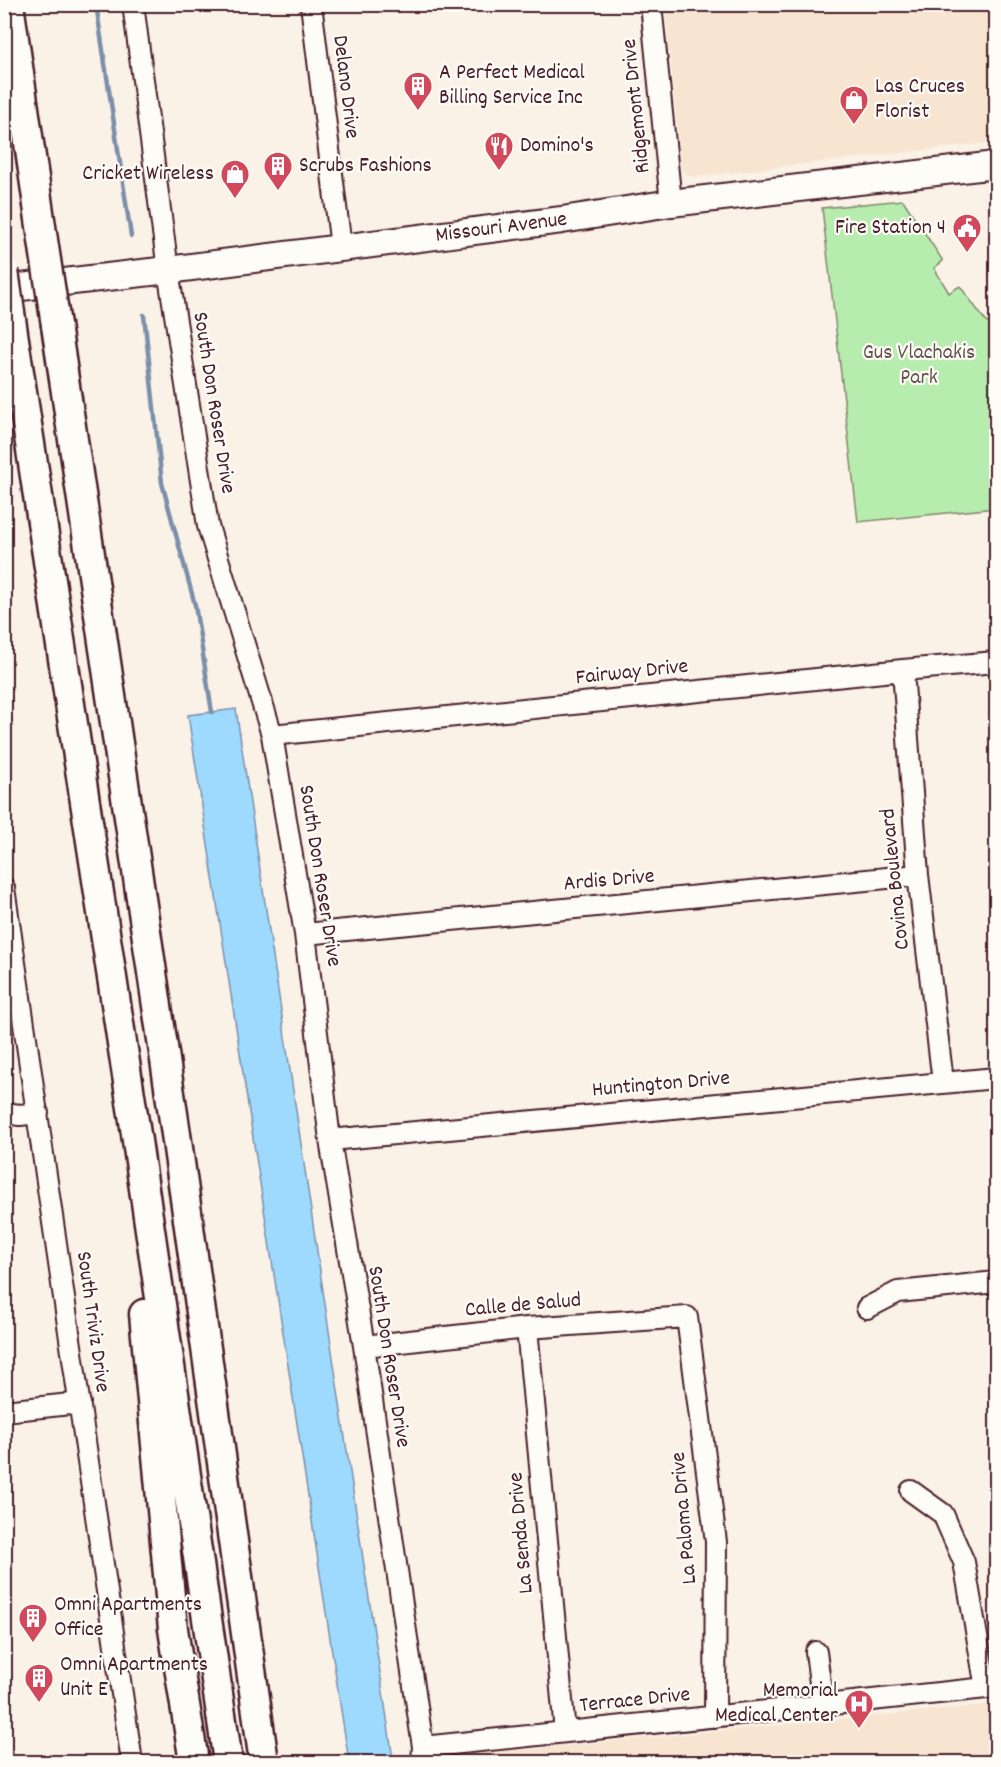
<svg xmlns="http://www.w3.org/2000/svg" width="1001" height="1767" viewBox="0 0 1001 1767" font-family="Dekko,sans-serif">
	<style>
		.built { fill: #f7e5d1 }
		.green { fill: #b6ecad; stroke: #80866c; stroke-width: 1.5 }
		.water { fill: #9ddafe; stroke: #7c8faa; stroke-width: 1.5 }
		.lines { fill: none; stroke-linecap: round; stroke-linejoin: round }
		.stream { stroke: #7c8faa; stroke-width: 4.5 }
		.minor-casing { stroke: #4a1f2b; stroke-width: 24 }
		.major-casing { stroke: #4a1f2b; stroke-width: 30 }
		.highway-casing { stroke: #4a1f2b; stroke-width: 33 }
		.minor { stroke: #fdfcf7; stroke-width: 20 }
		.major { stroke: #fdfcf7; stroke-width: 26 }
		.highway { stroke: #fdfcf7; stroke-width: 28 }
		.highway-bridge-casing { stroke: #4a1f2b; stroke-width: 33; stroke-linecap: butt }
		.highway-bridge { stroke: #fdfcf7; stroke-width: 28 }
		.labels { text-anchor: middle; dominant-baseline: central; stroke-width: 4.5; stroke-linejoin: round; paint-order: stroke }
		.poi-label { font-size: 22px; fill: #4a1f2b; stroke: #fdfcf7; text-anchor: start }
		.street-label { font-size: 22px; fill: #4a1f2b; stroke: #fdfcf7 }
		.park-label { font-size: 22px; fill: #65524c; stroke: #fdfcf7 }
	</style>
	<rect width="100%" height="100%" fill="#faf2e6"/>
	<filter id="ink" filterUnits="userSpaceOnUse"><feTurbulence type="fractalNoise" baseFrequency=".0167" numOctaves="2"/><feDisplacementMap in="SourceGraphic" scale="12" xChannelSelector="R" yChannelSelector="G"/><feConvolveMatrix kernelMatrix="1 2 1 2 8 2 1 2 1" color-interpolation-filters="sRGB"/></filter>
	<g filter="url(#ink)">
		<!-- built -->
		<path class="built" d="M665,5H996V142L693,177L685,174L681,168Z
			M996,1704V1762H433V1759L447,1757Z"/>
		<!-- green -->
		<path class="green" d="M903,200L943,261L934,268L949,293L960,286L987,323H996V508L858,522L822,208Z"/>
		<!-- water -->
		<path class="water" d="M236,709L393,1759L349,1762L188,715Z"/>
		<g class="lines">
			<!-- stream -->
			<path class="stream" d="M96,4L131,236
				M144,315L162,483L195,605L212,712"/>
			<!-- minor casing -->
			<g class="minor-casing">
				<path id="minor" d="M133,4L168,270L208,526L272,735L305,934L330,1140L364,1346L423,1747L422,1762
					M311,4L341,247
					M651,4L671,203
					M903,670L918,875L943,1082
					M272,735L903,670L996,662
					M4,888L132,1762
					M305,934L918,875
					M4,1113L20,1115L38,1113
					M330,1140L996,1078
					M867,1308L898,1292L996,1282
					M527,1328L565,1732
					M364,1346L527,1328L687,1317L716,1542L715,1717
					M4,1411L80,1403
					M911,1491L943,1514L964,1562L986,1688
					M816,1652L823,1706
					M423,1747L996,1687"/>
			</g>
			<!-- major casing -->
			<g class="major-casing">
				<g id="major">
					<path id="s1" d="M4,289L168,270L562,220L671,203L996,165"/>
				</g>
			</g>
			<!-- highway casing -->
			<g class="highway-casing">
				<path id="highway" d="M9,4L44,247
					M56,325L176,1134L264,1762
					M13,333L136,1134L228,1762
					M144,1314L173,1629L194,1762"/>
			</g>
			<!-- minor -->
			<use href="#minor" class="minor"/>
			<!-- major -->
			<use href="#major" class="major"/>
			<!-- highway -->
			<use href="#highway" class="highway"/>
			<!-- highway-bridge casing -->
			<g class="highway-bridge-casing">
				<path id="highway-bridge" d="M44,247L56,325
					M4,271L13,333"/>
			</g>
			<!-- highway-bridge -->
			<use href="#highway-bridge" class="highway-bridge"/>
		</g>
	</g>
	<!-- icons -->
	<defs>
		<g id="building-pin" transform="scale(1.5)"><path d="M0 17L-7.5 6A9.5 9.5 0 1 1 7.5 6Z" fill="#d1495b" stroke="#fdfcf7"/><path d="M-4-6H4V6H1V3H-1V6H-4ZM-2.5-4.3h1.7v1.8h-1.7ZM.8-4.3h1.7v1.8H.8ZM-2.5-1h1.7V.8h-1.7ZM.8-1h1.7V.8H.8Z" fill="#fff"/></g>
		<g id="shop-pin" transform="scale(1.5)"><path d="M0 17L-7.5 6A9.5 9.5 0 1 1 7.5 6Z" fill="#d1495b" stroke="#fdfcf7"/><path d="M-5-2.5h2.3a2.7 3.5 0 0 1 5.4 0H5L5.5 6h-11ZM-1.5-2.5h3a1.5 2.3 0 0 0-3 0Z" fill="#fff"/></g>
		<g id="restaurant-pin" transform="scale(1.5)"><path d="M0 17L-7.5 6A9.5 9.5 0 1 1 7.5 6Z" fill="#d1495b" stroke="#fdfcf7"/><path d="M-5-6h1v4h1v-4h1v4h1v-4h1v5L-1.5 .5V6h-2V.5L-5-1ZM5-6V6H3V1.5H1.5Q1.5-4 5-6Z" fill="#fff"/></g>
		<g id="civic-pin" transform="scale(1.5)"><path d="M0 17L-7.5 6A9.5 9.5 0 1 1 7.5 6Z" fill="#d1495b" stroke="#fdfcf7"/><path d="M-.6-6.5H3V-4.5H.6V-3L4-1V1h2V6H-6V1h2V-1L-.6-3ZM-1.2 2.5V6h2.4V2.5Z" fill="#fff"/></g>
		<g id="hospital-pin" transform="scale(1.5)"><path d="M0 17L-7.5 6A9.5 9.5 0 1 1 7.5 6Z" fill="#d1495b" stroke="#fdfcf7"/><path d="M-5-5h3v3.5h4V-5h3V5h-3V1.5h-4V5h-3Z" fill="#fff"/></g>
	</defs>
	<g fill-rule="evenodd">
		<use href="#building-pin" x="418" y="86"/>
		<use href="#shop-pin" x="854" y="100"/>
		<use href="#restaurant-pin" x="499" y="146"/>
		<use href="#building-pin" x="278" y="166"/>
		<use href="#shop-pin" x="235" y="174"/>
		<use href="#civic-pin" x="967" y="228"/>
		<use href="#building-pin" x="33" y="1618"/>
		<use href="#building-pin" x="39" y="1678"/>
		<use href="#hospital-pin" x="859" y="1704"/>
	</g>
	<g class="labels">
		<!-- poi labels -->
		<g class="poi-label">
			<text x="439" y="73">A Perfect Medical<tspan x="439" dy="25">Billing Service Inc</tspan></text>
			<text x="875" y="87">Las Cruces<tspan x="875" dy="25">Florist</tspan></text>
			<text x="520" y="146">Domino's</text>
			<text x="299" y="166">Scrubs Fashions</text>
			<text x="214" y="174" text-anchor="end">Cricket Wireless</text>
			<text x="946" y="228" text-anchor="end">Fire Station 4</text>
			<text x="54" y="1605">Omni Apartments<tspan x="54" dy="25">Office</tspan></text>
			<text x="60" y="1665">Omni Apartments<tspan x="60" dy="25">Unit E</tspan></text>
			<text x="838" y="1691" text-anchor="end">Memorial<tspan x="838" dy="25">Medical Center</tspan></text>
		</g>
		<!-- street labels -->
		<g class="street-label">
			<text transform="translate(345 87) rotate(83)">Delano Drive</text>
			<text transform="translate(637 106) rotate(-96)">Ridgemont Drive</text>
			<text stroke="none"><textPath href="#s1" startOffset="501">Missouri Avenue</textPath></text>
			<text transform="translate(213 403) rotate(81)">South Don Roser Drive</text>
			<text transform="translate(632 673) rotate(-6)">Fairway Drive</text>
			<text transform="translate(319 876) rotate(81)">South Don Roser Drive</text>
			<text transform="translate(896 879) rotate(-96)">Covina Boulevard</text>
			<text transform="translate(609 881) rotate(-5)">Ardis Drive</text>
			<text transform="translate(661 1085) rotate(-5)">Huntington Drive</text>
			<text transform="translate(523 1306) rotate(-5)">Calle de Salud</text>
			<text transform="translate(92 1322) rotate(82)">South Triviz Drive</text>
			<text transform="translate(388 1357) rotate(81)">South Don Roser Drive</text>
			<text transform="translate(685 1518) rotate(-95)">La Paloma Drive</text>
			<text transform="translate(522 1533) rotate(-95)">La Senda Drive</text>
			<text transform="translate(635 1701) rotate(-6)">Terrace Drive</text>
		</g>
		<!-- park labels -->
		<g class="park-label">
			<text x="919" y="353">Gus Vlachakis<tspan x="919" dy="25">Park</tspan></text>
		</g>
	</g>
	<!-- margin -->
	<rect width="1001" height="1767" fill="none" stroke="#fdfcf7" stroke-width="24"/>
	<rect x="12" y="12" width="977" height="1743" fill="none" stroke="#4a1f2b" stroke-width="2" filter="url(#ink)"/>
</svg>
